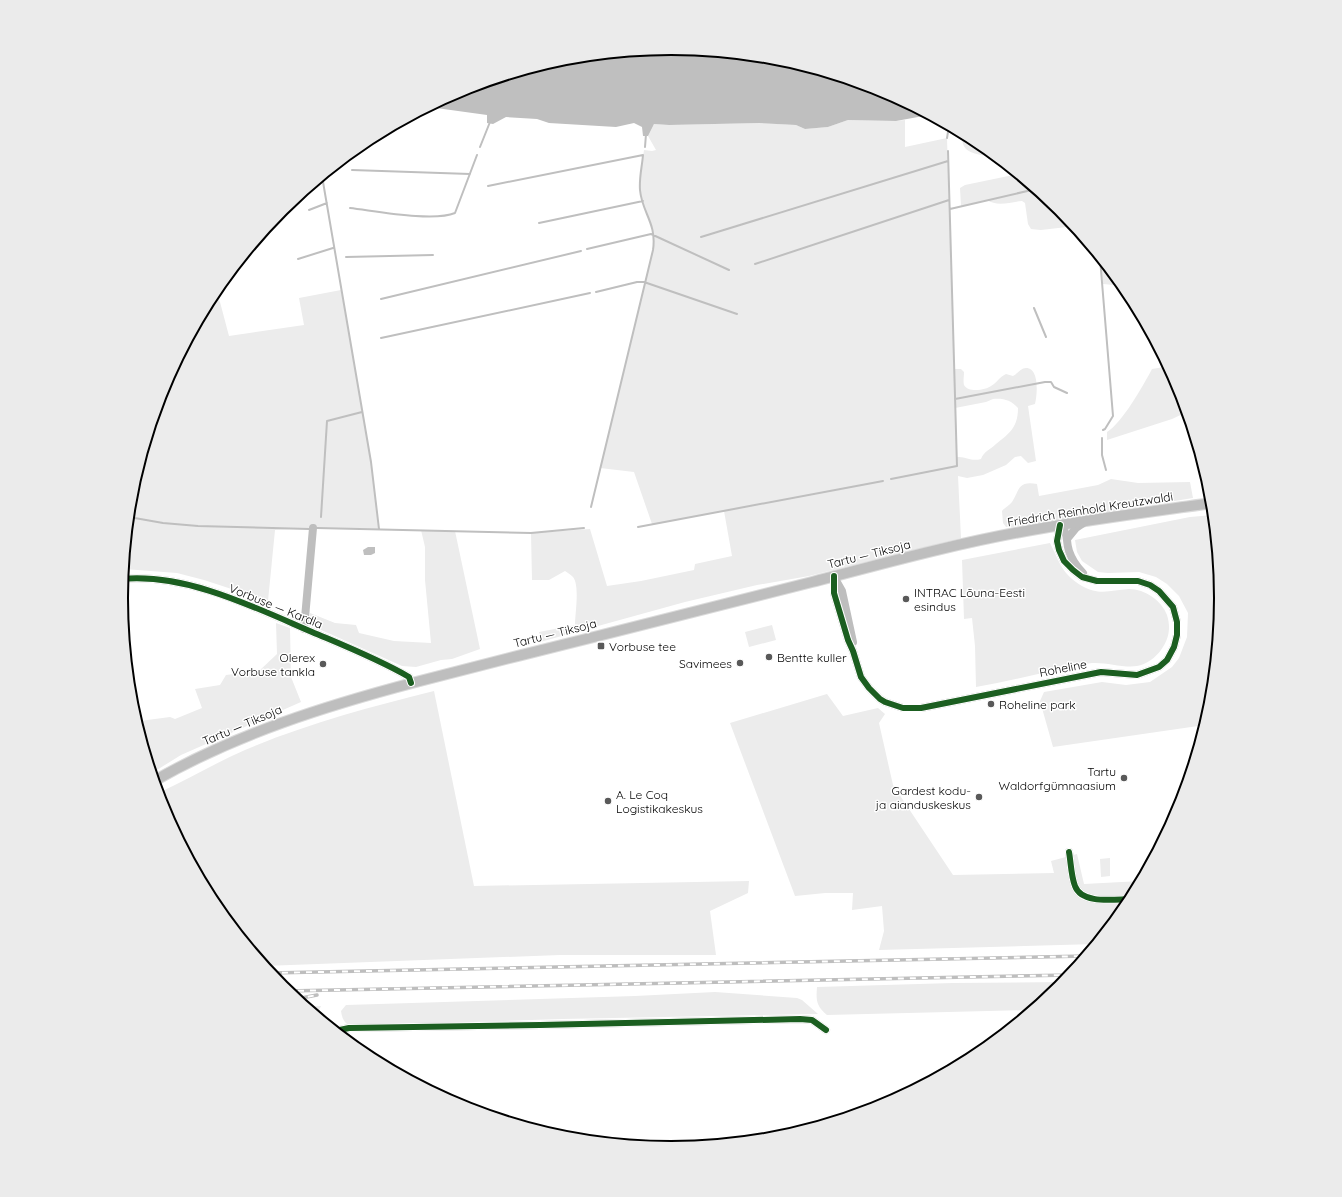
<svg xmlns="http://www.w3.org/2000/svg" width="1342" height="1197" viewBox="0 0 1342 1197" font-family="Quicksand,sans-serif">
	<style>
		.green { fill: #ececec; fill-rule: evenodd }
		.water { fill: #bfbfbf }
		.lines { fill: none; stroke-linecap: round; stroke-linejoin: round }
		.stream { stroke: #bfbfbf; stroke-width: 2 }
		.major-casing { stroke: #dbdbdb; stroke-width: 12 }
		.minor { stroke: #bebebe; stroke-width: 8 }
		.major { stroke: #bebebe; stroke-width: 10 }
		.rail-casing { stroke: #bebebe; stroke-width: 3.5 }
		.rail { stroke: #fff; stroke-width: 2; stroke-dasharray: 6; stroke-linecap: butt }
		.cycleway-casing { stroke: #fff; stroke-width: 8 }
		.cycleway { stroke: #1b5e20; stroke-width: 6 }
		.poi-dot { fill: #595959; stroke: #fff; stroke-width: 1.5 }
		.labels { text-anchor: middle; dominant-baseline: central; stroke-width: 3; stroke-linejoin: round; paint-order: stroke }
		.street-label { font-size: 12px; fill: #000; stroke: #fff }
		.poi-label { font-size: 12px; fill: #000; stroke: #fff; text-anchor: start }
		.rim { fill: none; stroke: #000; stroke-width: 2 }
	</style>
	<rect width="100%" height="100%" fill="#fff"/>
	<!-- green -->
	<path class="green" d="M848,120L896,121L905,120V147L947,138L954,369H961L964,372C964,376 963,382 964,385C968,393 986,390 991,386C998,382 998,378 1006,374L1013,376C1017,374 1021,368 1026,368C1040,368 1037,396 1035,404L1028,406L1036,461L1028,463L1021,456L1015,457L1006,465L983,475L967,478L958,476L961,538L809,576L757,585L685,602L540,642L539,632L575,625C575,613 580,586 573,577C571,575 568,573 565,571L549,580H532L531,533L590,529L607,586L641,581L694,570L695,564L732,556L724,511L652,524L634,472L600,468L653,250C657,223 642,213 640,190C639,178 642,163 644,150L652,151L656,150L648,136L654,124L669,125L759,123L796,125L805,129L828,127ZM993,399C1003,398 1011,400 1018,408C1018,427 1010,433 996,444C990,450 984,451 981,459C971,462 966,456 957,457L955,408L986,402Z
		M961,133L977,141L995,156C988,157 971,154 966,149C962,145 962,138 961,133Z
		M1018,174L1060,209L1099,257L1067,227L1041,230L1031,229L1028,224L1025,203L1022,201C1011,202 997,207 987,200L961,206L960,188L965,185Z
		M1100,258L1124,286L1103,284Z
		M341,290L371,462L379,529L309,528L275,530L268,601L204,580L177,573L124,569L131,491L162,388L213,292L220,302L229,336L304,325L299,298Z
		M1164,367L1168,370L1169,385L1174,391L1180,390L1187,412L1172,419L1107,440V432C1122,423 1143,386 1152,369Z
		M1111,479L1138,483L1190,482L1193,498L1013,527H1006L1003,523L1002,511C1005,507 1009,506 1012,502C1020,489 1018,481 1037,484L1039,496L1098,485Z
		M1213,515L1221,599L1211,706L1205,725L1053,747L1040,701L1044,692L1102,682L1126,685L1150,682L1172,667L1179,658L1187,637L1188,613L1179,596L1167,584L1156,577L1139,572L1108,573L1098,572L1082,561L1077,552L1075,540L1190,517Z
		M421,530L455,531L480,649L452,659L441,660L416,667L402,666L310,625V613L335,623L356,625L359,633L394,641L431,643L425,580V547Z
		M1050,543C1060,563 1062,574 1082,586C1100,596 1111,590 1129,589C1145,589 1162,601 1167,615C1171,628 1169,639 1161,650C1156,657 1146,665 1137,666C1123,668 1106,662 1092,663C1080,664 1068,668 1056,670C1029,676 1003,682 976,687L975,646L972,618L964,619L962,560Z
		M276,623L290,628L291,677L301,702L181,755L152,773L138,727L140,721L170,717L175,719L202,708L195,689L220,685L226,675L259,671L277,654Z
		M772,625L776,640L749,647L745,632Z
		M434,691L474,886L749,881L748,893L710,911L716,955H560L264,966L213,904L162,809L158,793C187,780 215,763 245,750C306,724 370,707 434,691Z
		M827,694L843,716L878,708L885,714L879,723L893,785L953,875L1054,873L1051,861L1077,854L1084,884L1141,881L1129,905L1096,944L879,950L884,931L882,906L852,910L853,893H825L795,896L730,723Z
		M1110,858V876L1101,877L1100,859Z
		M1065,982L1060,988L1033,1010L827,1015C816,1006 816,1000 817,987L953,983Z
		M715,992L797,998L802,1000L818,1014L562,1019L352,1026C344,1024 342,1018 341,1011L346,1005L635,996Z
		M321,1006L316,1016L305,1007Z"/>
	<!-- water -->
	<path class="water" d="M671,48L779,59L882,90L929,115L896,121L848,120L828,127L805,129L796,125L759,123L669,125L654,124L648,136H643L642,127L634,123L616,127L549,123L537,119L506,117L493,124L487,123V115L429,107L461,90L564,59Z
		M368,547H375V553L371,555H364L363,550Z"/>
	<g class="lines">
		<!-- stream -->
		<path class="stream" d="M947,138L949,126
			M480,147L490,122
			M645,147L646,134
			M352,170L470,174
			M322,176L371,462L379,529
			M488,186L643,155C642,167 639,178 640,190C642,213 657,223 653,250L591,507
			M350,208C376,211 433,222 455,213L477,155
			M950,209L1036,189
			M309,210L327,203
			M539,223L643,201
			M701,237L948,161
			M587,249L651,234L729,270
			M346,257L433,255
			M1100,258L1113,416L1105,429L1103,430
			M298,259L333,248
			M755,264L949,200
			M596,292L637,282H644L737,314
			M381,299L581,251
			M1034,308L1046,337
			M381,338L590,293
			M955,399L1045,382H1051L1054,387L1067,393
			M1102,438V455L1106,470
			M891,479L957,466L948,151
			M129,517L163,523L198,526L309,529
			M321,517L327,421L362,412
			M638,527L883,481
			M317,528L531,533L584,528
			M124,568V569"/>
		<!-- major casing -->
		<g class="major-casing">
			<path id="major" d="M154,781C236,734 325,706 416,682C477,666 537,651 598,636C669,618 741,600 812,582C888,562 965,541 1043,528C1099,518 1156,511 1212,503"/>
		</g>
		<!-- minor -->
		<path class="minor" d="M1060,525C1070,536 1065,539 1069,551C1072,560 1077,567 1083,573
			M1067,539L1076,528L1085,522
			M834,576V593L848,640L853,651L861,677L869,688L880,699L885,702L903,708H921L1101,672L1137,675L1159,667L1167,660L1174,647L1177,635V622L1173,607L1159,591L1150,585L1138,581H1097L1082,577L1073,570L1064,561L1059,550L1057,541L1060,525
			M834,577L842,591L853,642
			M122,579C186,573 254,607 312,632C345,646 378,659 409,677L411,683
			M304,629L313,528
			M1069,852C1071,863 1071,876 1075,886C1082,905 1115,899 1132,899
			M335,1031L349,1028L540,1025L800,1019L812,1020L826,1030"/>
		<!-- major -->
		<use href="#major" class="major"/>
		<!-- rail casing -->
		<g class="rail-casing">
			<path id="rail" d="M270,973L1086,956
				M286,991L1071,975
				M296,999L317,995"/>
		</g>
		<!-- rail -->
		<use href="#rail" class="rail"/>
		<!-- cycleway casing -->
		<g class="cycleway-casing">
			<path id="cycleway" d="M834,576V593L848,640L853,651L861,677L869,688L880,699L885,702L903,708H921L1101,672L1137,675L1159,667L1167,660L1174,647L1177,635V622L1173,607L1159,591L1150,585L1138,581H1097L1082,577L1073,570L1064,561L1059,550L1057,541L1060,525
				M122,579C186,573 254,607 312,632C345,646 378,659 409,677L411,683
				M1069,852C1071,863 1071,876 1075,886C1082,905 1115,899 1132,899
				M335,1031L349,1028L540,1025L800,1019L812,1020L826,1030"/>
		</g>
		<!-- cycleway -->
		<use href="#cycleway" class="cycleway"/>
	</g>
	<!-- markers -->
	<g class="poi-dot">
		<circle cx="906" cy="599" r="4"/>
		<rect x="597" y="642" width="8" height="8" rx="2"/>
		<circle cx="769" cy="657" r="4"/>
		<circle cx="740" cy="663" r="4"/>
		<circle cx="323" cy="664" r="4"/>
		<circle cx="991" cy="704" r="4"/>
		<circle cx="1124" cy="778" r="4"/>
		<circle cx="979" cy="797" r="4"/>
		<circle cx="608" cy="801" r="4"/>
	</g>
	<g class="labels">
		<!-- street labels -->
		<g class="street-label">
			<text transform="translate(1090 509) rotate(-9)">Friedrich Reinhold Kreutzwaldi</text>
			<text transform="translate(869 554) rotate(-14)">Tartu — Tiksoja</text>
			<text transform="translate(276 606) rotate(22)">Vorbuse — Kardla</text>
			<text transform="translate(555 633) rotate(-14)">Tartu — Tiksoja</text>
			<text transform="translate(1063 668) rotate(-11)">Roheline</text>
			<text transform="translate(242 725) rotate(-23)">Tartu — Tiksoja</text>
		</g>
		<!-- poi labels -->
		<g class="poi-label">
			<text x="914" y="592">INTRAC Lõuna-Eesti<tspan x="914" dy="14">esindus</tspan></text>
			<text x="609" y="646">Vorbuse tee</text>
			<text x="315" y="657" text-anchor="end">Olerex<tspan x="315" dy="14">Vorbuse tankla</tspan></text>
			<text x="777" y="657">Bentte kuller</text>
			<text x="732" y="663" text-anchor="end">Savimees</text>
			<text x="999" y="704">Roheline park</text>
			<text x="1116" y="771" text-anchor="end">Tartu<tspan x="1116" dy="14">Waldorfgümnaasium</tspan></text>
			<text x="971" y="790" text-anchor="end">Gardest kodu-<tspan x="971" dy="14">ja aianduskeskus</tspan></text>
			<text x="616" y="794">A. Le Coq<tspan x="616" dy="14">Logistikakeskus</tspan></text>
		</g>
	</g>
	<!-- crop -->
	<path d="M0 0H1342V1197H0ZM128 598a543 543 0 1 1 1086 0a543 543 0 1 1-1086 0Z" fill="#ebebeb" fill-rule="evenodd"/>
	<path class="rim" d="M128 598a543 543 0 1 1 1086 0a543 543 0 1 1-1086 0Z"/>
</svg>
